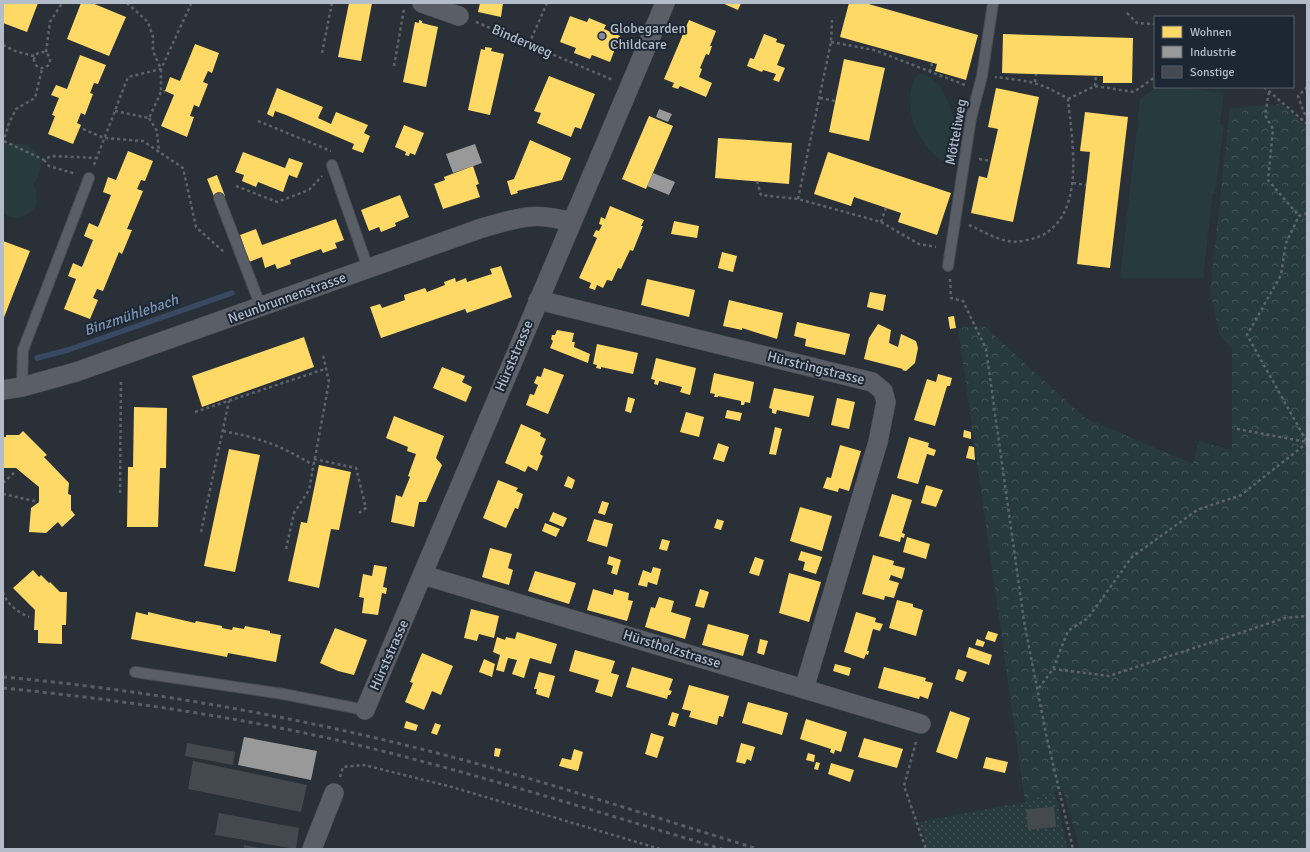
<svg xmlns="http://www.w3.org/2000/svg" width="1310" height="852" viewBox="0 0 1310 852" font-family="Signika,sans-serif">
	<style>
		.forest { fill: url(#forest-crowns) }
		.park { fill: #273a3e }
		.garden { fill: url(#garden-dots) }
		.homes { fill: #ffd966 }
		.industry { fill: #999 }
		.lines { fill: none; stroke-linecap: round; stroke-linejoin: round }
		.stream { stroke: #384963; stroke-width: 5.5 }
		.building { fill: #444950 }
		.service-casing { stroke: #484c53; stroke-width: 12 }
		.minor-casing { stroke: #484c53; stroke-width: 20 }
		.path { stroke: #5d636a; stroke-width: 2.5; stroke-dasharray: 3 3; stroke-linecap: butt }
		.service { stroke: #5a5e66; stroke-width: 10 }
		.minor { stroke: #5a5e66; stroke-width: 19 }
		.rail { stroke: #595d64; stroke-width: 3; stroke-dasharray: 4 4; stroke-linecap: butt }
		.poi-dot { fill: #848b96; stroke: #1d2633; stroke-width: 1.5 }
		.labels { text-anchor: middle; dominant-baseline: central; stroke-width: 4; stroke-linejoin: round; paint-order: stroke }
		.poi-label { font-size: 14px; fill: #b4bcc9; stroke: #1d2633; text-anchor: start }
		.street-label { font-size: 14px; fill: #b4bcc9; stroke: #1d2633 }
		.water-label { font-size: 15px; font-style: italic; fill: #7c92b1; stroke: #1d2633 }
	</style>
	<defs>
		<pattern id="forest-crowns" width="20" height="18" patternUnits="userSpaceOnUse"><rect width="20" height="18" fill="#273a3e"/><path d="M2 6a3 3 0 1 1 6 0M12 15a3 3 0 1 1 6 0" fill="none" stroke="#445559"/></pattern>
		<pattern id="garden-dots" width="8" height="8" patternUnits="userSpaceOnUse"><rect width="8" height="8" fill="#273a3e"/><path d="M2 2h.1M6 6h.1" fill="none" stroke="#445559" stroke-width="1.8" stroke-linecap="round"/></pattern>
	</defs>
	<rect width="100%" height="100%" fill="#2a3038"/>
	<!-- forest -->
	<path class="forest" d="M1281,104L1307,127V849H1080L1063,790L1025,802L958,328L984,326L1085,418L1193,464L1199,441L1232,450V349L1220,335L1210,291L1230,108Z"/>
	<!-- park -->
	<path class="park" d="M919,74C947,72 967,144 951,163C935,162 922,141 915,127C909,115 907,82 919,74Z
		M1157,87H1181L1224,93L1220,124L1224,125L1215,193H1213L1203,278H1120L1140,99Z
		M6,144C13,144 20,143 27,145C45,152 44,173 33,184L37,192L36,206C27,217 15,222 3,213V145Z"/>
	<!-- garden -->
	<path class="garden" d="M1055,792L1068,849H928L919,822L1025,802Z"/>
	<!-- homes -->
	<path class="homes" d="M3,3H38L27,32L3,23Z
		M81,3H92L126,17L109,56L67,39Z
		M349,3H372L361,61L338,57Z
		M480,3H503L501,17L478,12Z
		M722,3H741L738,10Z
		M849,3H865L978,35L966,80L935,71L937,64L840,37Z
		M570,16L587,22L589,18L606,25L604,29L620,36L610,62L592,55L590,59L574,53L576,48L560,42Z
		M419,20L422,21V23L438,27L426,87L403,82L415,22L419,23Z
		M689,20L716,31L710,46H712L709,55L706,54L700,68L702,69L699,77L712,83L706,97L680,86L678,89L672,87L674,83L664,79Z
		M764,34L777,39L776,42L785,45L777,65L785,68L779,82L773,80L776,74L763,70L762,72L747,66L750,58L754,59Z
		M1003,34L1133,38L1132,83H1103V76L1002,73Z
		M195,44L219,53L212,73L208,71L203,82L208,84L199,107L194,105L190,116L194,117L187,137L161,126L174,95L165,91L170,77L180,81Z
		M485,47L492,48L491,51L504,54L490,115L468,110L481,49L485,50Z
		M80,55L106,65L98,84L94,83L90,93L93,94L85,115L81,113L77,123L81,125L73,144L48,134L55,116L52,115L59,98L51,95L56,85L67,89Z
		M844,59L885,68L869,141L829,132Z
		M549,76L595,94L581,129L575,127L571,137L537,123L541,113L534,111Z
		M277,88L323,107L318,118L331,124L336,112L368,125L364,133L370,136L363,153L352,149L354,144L286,115L275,111L273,117L267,114Z
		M996,88L1039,97L1013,222L971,213L979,176L987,178L998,129L988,127Z
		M1085,112L1128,117L1110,268L1077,264L1090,152L1080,151Z
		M649,116L673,126L646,189L622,179Z
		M404,125L424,133L415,155L410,153L409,156L405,155L406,152L395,147Z
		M718,138L792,143L789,184L715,178Z
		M530,140L571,158L562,180L517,191L518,193L511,195L507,181L514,179Z
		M128,151L153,161L145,181L141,180L137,189L143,191L127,229L132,230L122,254L119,252L103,291L97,289L93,298L98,300L90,319L64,309L76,279L68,276L73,263L82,267L93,240L84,236L89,223L98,227L111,195L103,192L108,177L116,180Z
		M243,152L285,168L289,158L303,163L297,178L289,175L283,192L258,182L256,187L242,181L244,175L235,172Z
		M828,152L951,193L937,235L898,222L901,213L854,197L851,206L814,194Z
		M473,166L479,184L476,185L480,197L443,209L434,184L445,180L444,177Z
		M217,175L225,196L215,199L207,179Z
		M400,195L409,217L395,223L396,226L381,232L379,227L369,231L361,210Z
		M610,206L644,220L641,226H643L633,251L630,250L621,269L618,268L612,281L607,280L603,288L597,285L595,290L589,288L591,283L579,278L597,238L593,236L596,230L599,231L602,225L599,224L601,217L605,219Z
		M336,219L344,240L335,243L337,248L323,253L321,249L290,260L291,264L277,269L275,264L265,268L262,257L249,262L240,235L256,229L262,245Z
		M674,221L699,226L697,238L671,234Z
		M3,241L30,251L3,320Z
		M722,252L737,256L733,272L718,268Z
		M501,266L512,297L467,313L465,309L381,338L370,307L380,304L382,308L405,300L404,295L425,288L427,292L445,285L444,282L455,278L456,282L466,278L467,282L492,274L490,269Z
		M647,279L695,290L689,317L641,305Z
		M870,292L886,295L883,311L867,307Z
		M729,300L783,313L777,339L742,328V330L723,326Z
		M954,316L956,328L950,329L948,317Z
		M797,322L850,334L845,355L805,346L806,339L794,336Z
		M878,324L891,330L889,343L898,347L901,334L916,341L918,348L915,363L906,371L902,370L903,369L864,359L869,338Z
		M557,330L574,333L572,342H575L574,347L590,354L588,363L550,348L553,341L551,339L552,335H555Z
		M304,337L314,367L202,407L192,376Z
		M597,344L638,353L633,374L601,367V369L596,368L597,365L593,364Z
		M656,358L696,368L690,395L680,392L682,387L659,381L658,385L654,384L655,380L651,379Z
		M442,367L465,376L462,382L472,387L466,402L433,388Z
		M544,368L564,375L548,414L526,405L530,394L534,395L538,385L534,383L537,376L541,377Z
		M714,373L754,382L750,403L745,402L744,405H741V401L718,396V397H714L715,394L710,393Z
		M938,374L952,378L950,386H947L935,426L914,420L927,379L936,382Z
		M774,388L814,396L809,417L777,410L776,414L772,413V409L769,408Z
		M628,397L635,399L631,413L625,411Z
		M837,398L855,402L849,429L831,425Z
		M134,407L167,408L166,468H160L158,527H127L128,467H133Z
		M727,410L742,413L740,421L725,418Z
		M686,412L704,417L699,437L680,432Z
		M394,416L444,436L436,458L442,465L426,502H419L414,527L391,522L396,495L402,497L410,477L408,476L416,454L407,451L408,447L386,438Z
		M521,424L541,433L540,436L546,439L540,454L543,456L537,471L528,466L525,472L505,463Z
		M775,427L782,429L776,455L769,454Z
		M964,430L971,432V439L963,437Z
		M23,431L47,455L44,457L69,483L68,494L71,495V510L75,515L62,527L58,522L46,533L29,532L31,508L39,502V487L16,468H3V437H6V435H19Z
		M909,437L929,443L928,447L936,450L934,456L927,454L918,484L897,478Z
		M718,443L729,447L724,462L713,459Z
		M840,445L861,451L849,491L839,488L838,492L823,488L827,477L831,478Z
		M969,446L974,447L975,460L966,458Z
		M229,449L260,455L235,572L204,566Z
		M319,465L351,472L339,530L331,529L319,588L288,581L301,522L307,523Z
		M568,476L575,480L572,489L564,486Z
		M498,480L518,488L516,491L523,494L518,509L515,508L506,528L483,518Z
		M926,485L943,490L936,507L921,503Z
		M892,494L912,500L902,533L905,534L904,538L901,537L900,542L879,536Z
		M602,501L609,503L605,515L598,513Z
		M800,507L832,516L822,551L790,541Z
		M553,512L567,518L563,527L549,521Z
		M594,519L613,524L607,547L587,541Z
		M717,519L724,521L721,530L714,528Z
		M545,523L560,529L556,537L542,531Z
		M907,537L930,544L926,559L903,552Z
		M662,539L670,541L667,551L659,549Z
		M490,548L512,554L508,568L513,570L509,585L482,577Z
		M801,551L822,557L816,574L803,570L805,562L798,560Z
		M873,555L894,561L893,565L905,568L902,579L891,575L889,580L899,583L894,598L885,596L884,600L862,594Z
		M609,556L621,560L617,575L611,573L613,566L607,564Z
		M755,557L764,560L759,576L749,573Z
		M374,565L387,567L383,587L387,588L386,594L382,593L378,615L362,613L364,598L359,597L363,574L372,576Z
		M653,567L661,569L657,585L648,582L647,587L638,585L643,570L651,573Z
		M33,570L39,577L41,575L49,583L50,582L60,592H67L66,625H62V644L38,643V630H34L35,610L13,588Z
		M535,571L576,583L569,604L528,591Z
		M789,573L821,582L809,622L779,613Z
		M593,589L613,595L614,589L629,593L628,600L633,601L627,621L587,610Z
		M700,589L709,592L704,608L695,606Z
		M659,597L674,601L671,612L691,618L685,639L645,627L651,607L655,608Z
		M897,600L913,604V607L923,610L916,636L889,628Z
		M471,609L499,616L494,638L479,634L477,641L464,638Z
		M136,612L148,615V612L195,623L196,621L222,626V628L232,630L233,627L244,629L245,626L270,631V633L281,635L276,662L228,653L227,657L131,639Z
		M856,612L876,618L875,622L883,624L880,631L873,629L867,651H869L868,655L866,654L864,659L844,652Z
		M708,624L749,635L743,656L702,645Z
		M335,628L367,640L354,675L338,671L320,663Z
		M988,631L998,634L995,642L985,639Z
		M517,632L557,644L551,664L530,658L524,678L512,674L517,660L508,658L504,672L496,670L500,655L493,652L497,637L505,640L506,637L515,639Z
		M760,639L768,641L764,655L757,653Z
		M977,639L985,642L983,647L975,645Z
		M969,647L992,655L989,665L966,657Z
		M575,650L615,661L611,673L619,675L612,697L595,692L599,680L569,671Z
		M422,653L453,666L441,695L432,691L424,710L405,702L413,683L410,682Z
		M484,659L495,664L492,677L479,672Z
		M835,664L851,668L849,676L833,671Z
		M632,667L673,679L669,690L672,691L670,695H668L667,699L626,687Z
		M884,667L926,678L925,681L933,683L928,699L920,696L919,699L878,688Z
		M958,669L967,672L963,682L955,679Z
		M539,672L555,676L549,698L536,694L537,689H534Z
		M689,685L729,696L723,717L719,716L717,725L689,717L691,711L682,709Z
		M748,702L788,713L782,735L742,723Z
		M950,711L970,718L957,759L936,752Z
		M672,712L679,714L675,727L668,725Z
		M806,719L847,732L841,752L835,750L834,754L830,752L831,749L800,739Z
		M406,721L418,725L416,731L404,728Z
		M435,723L441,725L437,735L431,733Z
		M651,733L664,737L657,758L645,754Z
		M864,738L903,749L897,768L858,757Z
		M741,743L755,747L751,761L747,759L745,764L736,762Z
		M495,748L501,749L499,757L494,756Z
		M574,749L583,752L578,771L559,766L562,758L571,760Z
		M808,753L815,755L814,762L806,760Z
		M986,757L1008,762L1005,773L983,768Z
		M816,762L820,763L818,770L814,769Z
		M831,763L854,770L850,782L828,774Z"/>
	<!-- industry -->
	<path class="industry" d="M659,109L672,114L668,122L656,117Z
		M475,144L482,163L453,173L446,154Z
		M653,173L675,182L669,195L647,186Z
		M244,737L317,751L311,780L238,765Z"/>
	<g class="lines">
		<!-- stream -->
		<path class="stream" d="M37,358L68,350L232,293"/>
	</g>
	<!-- building -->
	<path class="building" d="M187,743L235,752L233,765L185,756Z
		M193,761L307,785L301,812L188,789Z
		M1054,807L1056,827L1028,830L1026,809Z
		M219,813L299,828L296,849L215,835Z
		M244,845L259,848V849H244Z"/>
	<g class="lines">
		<!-- service casing -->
		<g class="service-casing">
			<path id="service" d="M332,165L368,268
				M219,198L261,307
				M948,266L971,118L982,76L993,3
				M22,387L23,350L89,178
				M135,672L283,694L365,710"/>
		</g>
		<!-- minor casing -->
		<g class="minor-casing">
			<path id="minor" d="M422,3L459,16
				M538,300L872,382L883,391L886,402L878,442L804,689
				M3,390L22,387L76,372L482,228C518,218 533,211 571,222
				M423,575L921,724
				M365,710L665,3
				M312,849L334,793"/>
		</g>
		<!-- path -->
		<path class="path" d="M127,3L148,22L153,37V51L161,69V92
			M1127,13L1137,23L1155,24
			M476,22L613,80
			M831,42L874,50L965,85
			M529,44L547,3
			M3,45L15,51L34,56
			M34 60a8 8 0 1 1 16 0a8 8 0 1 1-16 0Z
			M46,52L50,22L62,3
			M322,53L332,3
			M394,66L404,9
			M930,72L932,63
			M1035,82L1036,74
			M1095,86L1096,75
			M1264,87L1307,124
			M1307,87L1298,96L1304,113L1307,116
			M1269,92L1265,115L1273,129L1268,180L1299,216
			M820,98L835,101
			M1068,99L1095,86L1134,92L1155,77
			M115,111L149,118L161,92L165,91
			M149,118L157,131L159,152
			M258,121L331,151
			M83,129L104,138L143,141L183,168L196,227L224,252
			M4,141L44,160L51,156L97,158
			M3,143L9,123L16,109L35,98L42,69
			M979,159L991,161
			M44,160L49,166L76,174
			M94,165L128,77L161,69L191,4
			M757,181L761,195L798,199L881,222L919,244L936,247
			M1073,183L1086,185
			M236,186L277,202L309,190L322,176
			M798,199L831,42L832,20
			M1307,213L1299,216L1286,243L1281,275L1247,335L1307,442
			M881,222L886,208
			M969,225C981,230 995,239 1008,241C1017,243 1029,240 1038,237C1087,217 1072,141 1068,99C1040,81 1026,81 995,77
			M950,279L951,298L963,301L986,349L1024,621L1046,734L1073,849
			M195,412L325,369
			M1237,429L1307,442
			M223,431C260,438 280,445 313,465
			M314,459L356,468L366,508L359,513
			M3,483L15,472
			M120,493L121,381
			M3,494L39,502
			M201,532L229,401
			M286,549L294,513L309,490L329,382L323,355
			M3,592C7,605 18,612 29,617
			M1053,669L1109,676L1285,618L1307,616
			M1039,688L1053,669L1068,631L1088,618L1132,557L1197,510L1241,495L1307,443
			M916,742L904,786L926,849
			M340,777L343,767L364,765L452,787L660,849"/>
		<!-- service -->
		<use href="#service" class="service"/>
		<!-- minor -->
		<use href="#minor" class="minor"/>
		<!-- rail -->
		<path class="rail" d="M3,677C148,690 292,716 433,752C542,780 650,816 758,849
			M3,688C122,700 241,717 358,745C481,775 601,813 722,849"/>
	</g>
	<!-- markers -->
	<circle class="poi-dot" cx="602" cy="36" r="4"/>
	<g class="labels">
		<!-- poi labels -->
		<g class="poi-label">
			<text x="610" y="28">Globegarden<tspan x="610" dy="16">Childcare</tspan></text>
		</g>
		<!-- street labels -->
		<g class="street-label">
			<text transform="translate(522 41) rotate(23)">Binderweg</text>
			<text transform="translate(956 132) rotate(-80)">Mötteliweg</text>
			<text transform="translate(287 298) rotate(-20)">Neunbrunnenstrasse</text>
			<text transform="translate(514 356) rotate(-67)">Hürststrasse</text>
			<text transform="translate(816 368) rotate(14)">Hürstringstrasse</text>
			<text transform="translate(672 649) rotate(17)">Hürstholzstrasse</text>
			<text transform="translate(389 655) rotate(-66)">Hürststrasse</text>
		</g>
		<!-- water labels -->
		<g class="water-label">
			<text transform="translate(131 315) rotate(-19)">Binzmühlebach</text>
		</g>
	</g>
	<!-- border -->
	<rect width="1310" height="852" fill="none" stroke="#b4bcc9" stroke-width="8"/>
	<!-- legend -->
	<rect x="1154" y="16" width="140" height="72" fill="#1d2633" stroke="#59626f"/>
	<rect x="1162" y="26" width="20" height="12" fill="#ffd966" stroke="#59626f"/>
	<text x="1190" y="36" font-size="12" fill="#b4bcc9">Wohnen</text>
	<rect x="1162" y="46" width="20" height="12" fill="#999999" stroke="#59626f"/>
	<text x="1190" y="56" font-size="12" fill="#b4bcc9">Industrie</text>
	<rect x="1162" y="66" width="20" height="12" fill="#444950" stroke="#59626f"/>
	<text x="1190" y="76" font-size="12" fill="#b4bcc9">Sonstige</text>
</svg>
